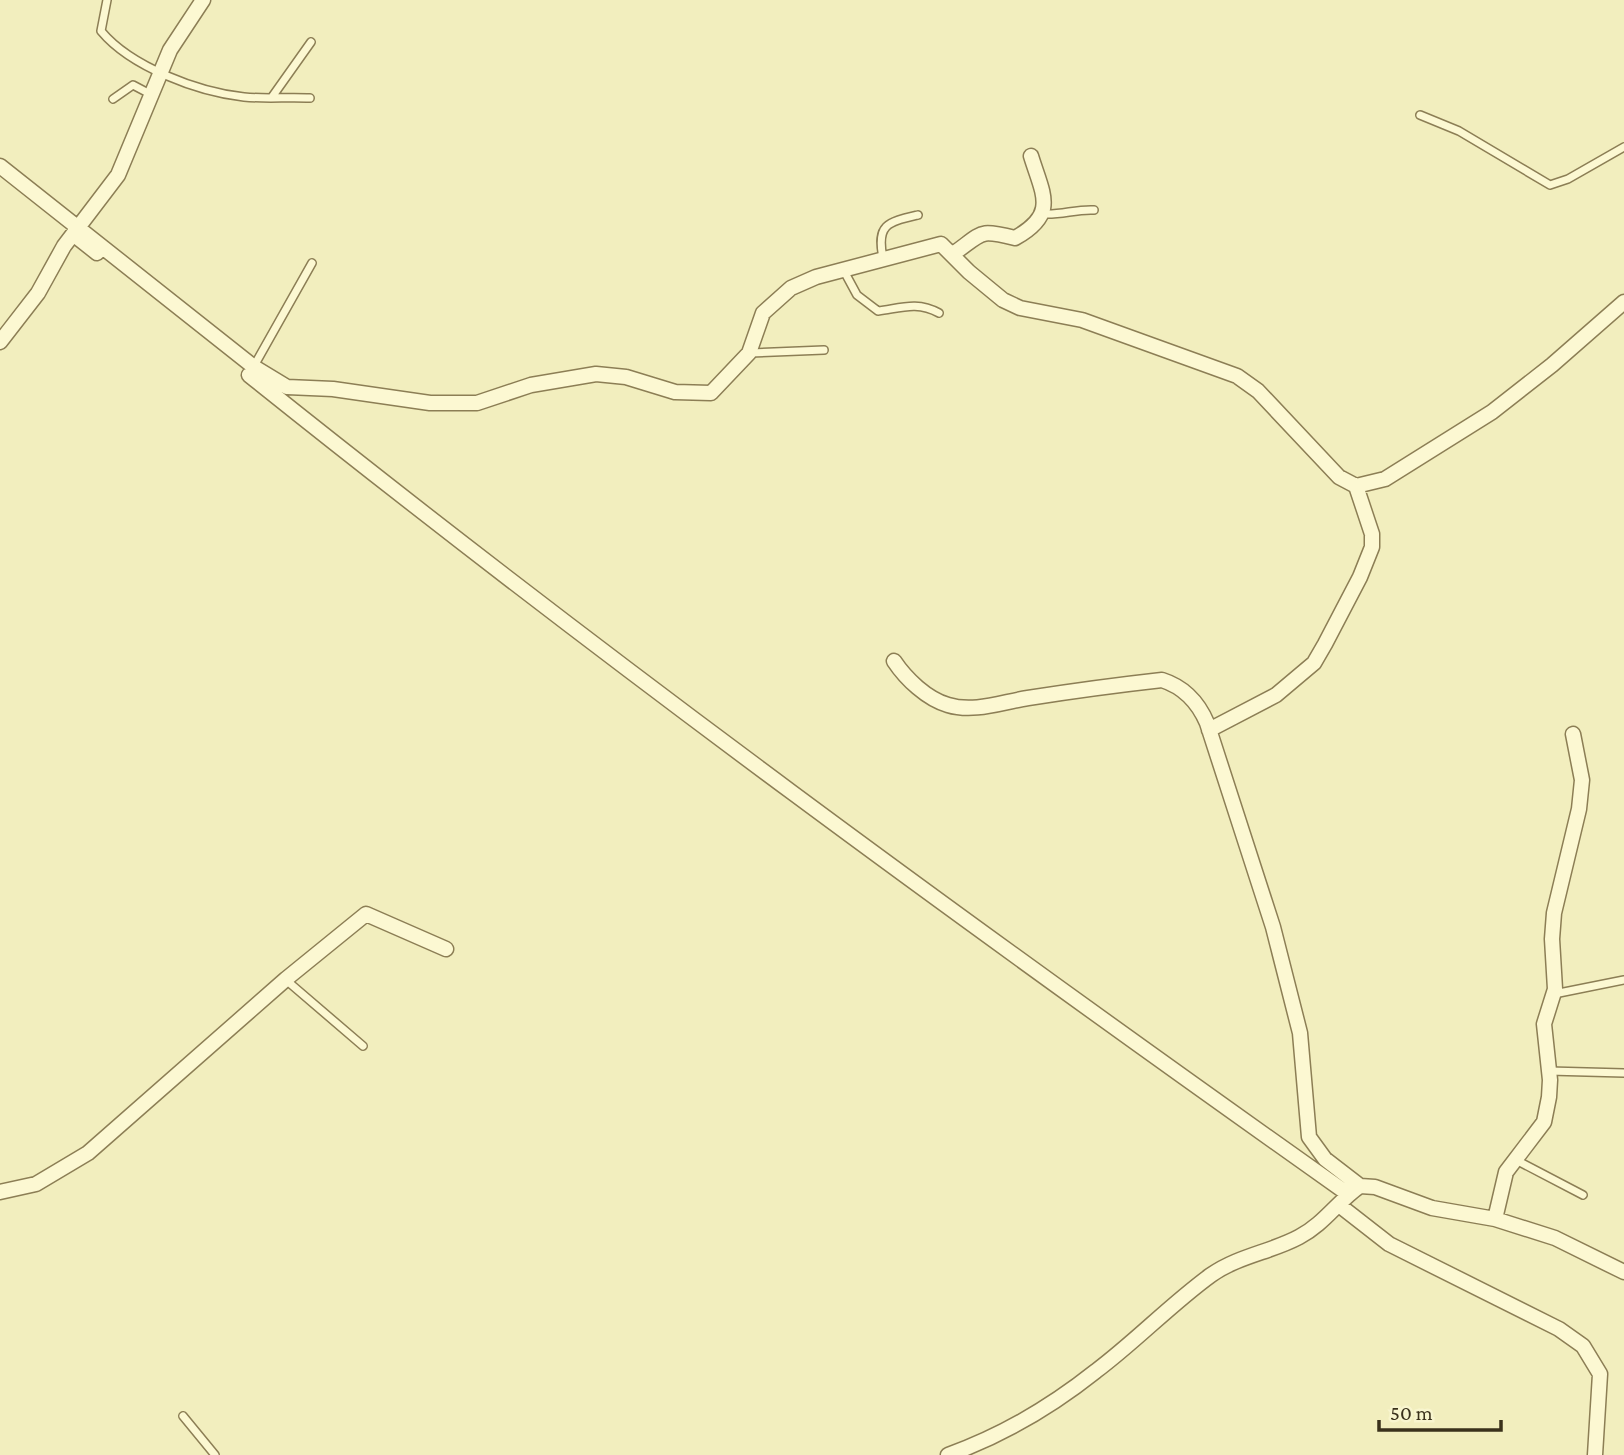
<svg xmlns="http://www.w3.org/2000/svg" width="1624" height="1455" viewBox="0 0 1624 1455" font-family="'Crimson Pro',serif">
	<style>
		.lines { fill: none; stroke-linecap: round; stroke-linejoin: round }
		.service-casing { stroke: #8c7e55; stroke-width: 10 }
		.minor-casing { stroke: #8c7e55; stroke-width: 17 }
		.service { stroke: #fcf8d2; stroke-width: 7 }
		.minor { stroke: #fcf8d2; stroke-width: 14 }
	</style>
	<rect width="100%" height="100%" fill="#f2eebe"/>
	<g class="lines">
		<!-- service casing -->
		<g class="service-casing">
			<path id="service" d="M107,0L101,31C131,67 198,92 244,97C265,99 288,97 310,98
				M272,97L311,42
				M113,99L133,85L152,95
				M1420,115L1459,131L1550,185L1568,179L1624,147
				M1044,214C1062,215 1076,209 1094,210
				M883,258C876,224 888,222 918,215
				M844,271L857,295L878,311C901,308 917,301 939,313
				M750,353L824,350
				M254,366L312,263
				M286,980L363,1046
				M1554,994L1624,980
				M1549,1071L1624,1073
				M1514,1159L1583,1195
				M183,1416L215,1455"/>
		</g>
		<!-- minor casing -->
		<g class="minor-casing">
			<path id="minor" d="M0,166L254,367L287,387L333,389L430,403H477L531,385L596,374L626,377L675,392L711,393L749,353L763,313L791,288L816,277L941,244L969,272L1003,300L1020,308L1082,320L1237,376L1258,391L1339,477L1356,486L1385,479L1492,412L1552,365L1624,302
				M73,234L97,253
				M953,254C984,232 978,229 1015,238C1058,214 1043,195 1031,156
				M0,342L38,293L64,246L118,175L170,50L203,0
				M249,375C606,661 975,930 1348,1194
				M894,661C906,679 927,699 948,705C974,713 1002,702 1028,698C1073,691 1117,685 1162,680C1184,687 1198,702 1207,723L1273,927L1300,1033L1309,1137L1325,1159L1360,1186
				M1209,730L1276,695L1314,663L1325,644L1360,577L1372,547V534L1356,486
				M0,1192L36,1184L88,1153L286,979L366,914L446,949
				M1339,1205L1389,1244L1559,1329L1583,1346L1600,1374L1595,1455
				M1495,1219L1506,1172L1544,1122L1549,1097L1550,1080L1544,1024L1555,989L1552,939L1554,913L1579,809L1582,780L1573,734
				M948,1455C1001,1436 1052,1406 1096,1371C1136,1341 1171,1304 1211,1275C1238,1256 1271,1252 1299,1237C1324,1224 1338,1201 1360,1186L1375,1187L1432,1208L1495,1219L1555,1238L1624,1272"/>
		</g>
		<!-- service -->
		<use href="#service" class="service"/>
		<!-- minor -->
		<use href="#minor" class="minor"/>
	</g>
	<!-- scale -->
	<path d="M1379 1420v10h122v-10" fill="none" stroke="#3a311b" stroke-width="3.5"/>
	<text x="1390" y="1420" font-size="21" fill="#3a311b" stroke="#f8f5ce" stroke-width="5" paint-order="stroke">50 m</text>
</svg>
